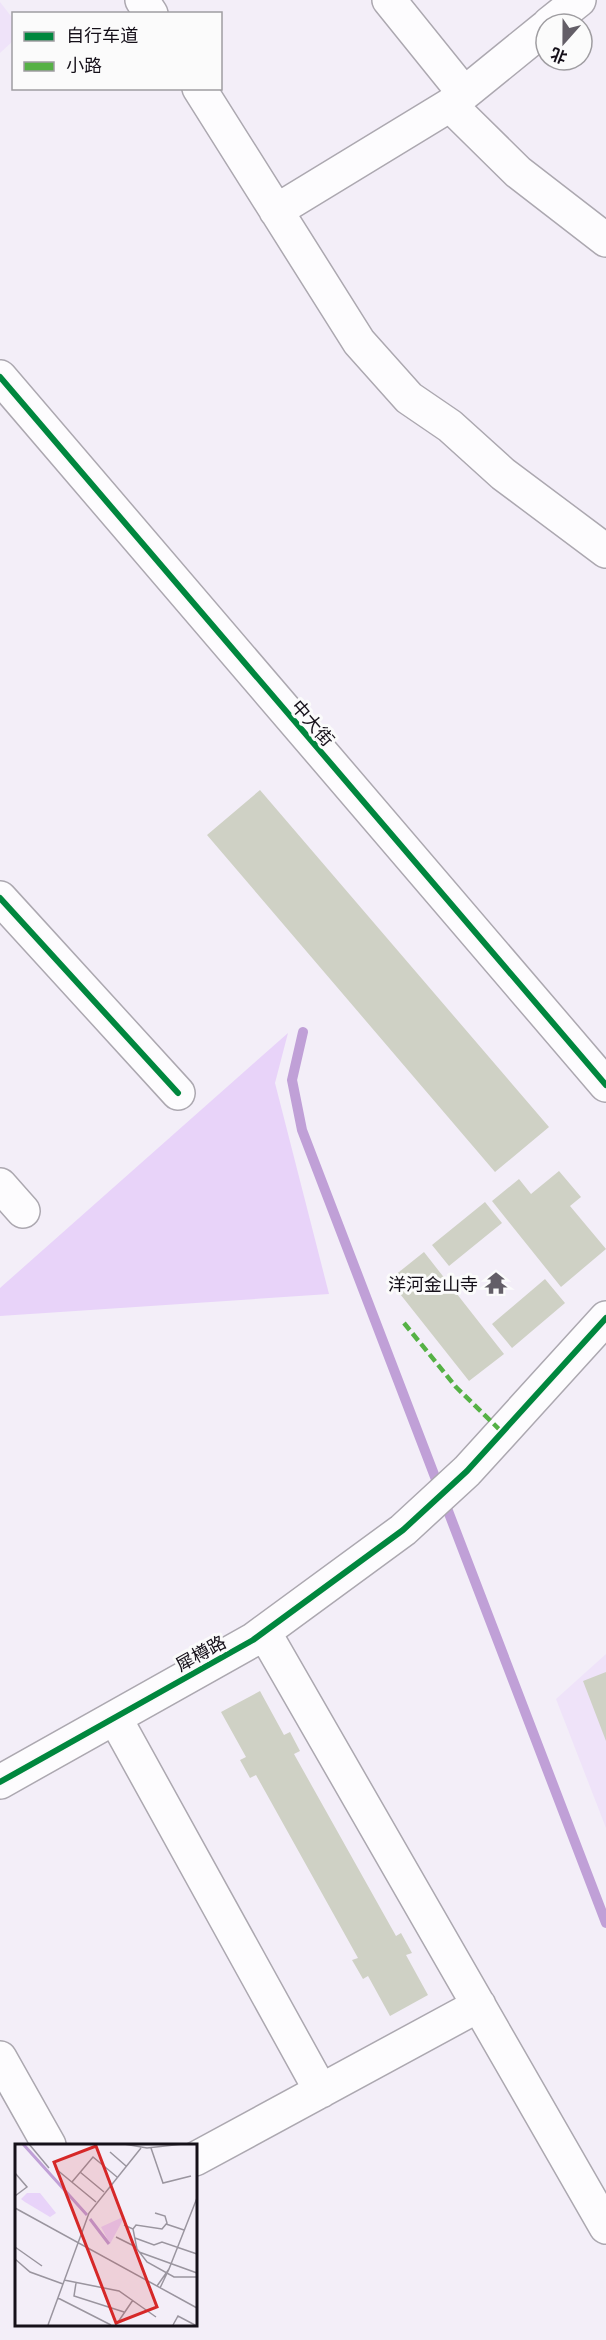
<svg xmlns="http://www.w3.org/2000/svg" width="606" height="2340" viewBox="0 0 606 2340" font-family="Georgia,'Noto Sans SC',serif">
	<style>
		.built { fill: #efe3f9 }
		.green { fill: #e8d3f9 }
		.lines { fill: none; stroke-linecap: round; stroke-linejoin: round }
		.stream { stroke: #c0a0d7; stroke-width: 10 }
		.building { fill: #cfd1c5 }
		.minor-casing { stroke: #aca8b0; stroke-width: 36 }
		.minor { stroke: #fdfcfe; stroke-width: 33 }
		.quiet { stroke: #55b145; stroke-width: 4.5; stroke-dasharray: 9 4.5; stroke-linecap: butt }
		.cycleway-casing { stroke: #fbfbfb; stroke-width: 10 }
		.cycleway { stroke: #00873e; stroke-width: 6 }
		.labels { text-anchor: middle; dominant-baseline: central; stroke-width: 6; stroke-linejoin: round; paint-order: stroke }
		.street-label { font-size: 18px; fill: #151019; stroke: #fbfbfb }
		.poi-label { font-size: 18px; fill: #151019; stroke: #fbfbfb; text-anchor: end }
		.inset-river { fill: none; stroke: #c0a0d7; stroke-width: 3 }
		.inset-road { fill: none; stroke: #9a959f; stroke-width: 1.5 }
		.view { fill: #d62828; fill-opacity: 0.15; stroke: #d62828; stroke-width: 3 }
		.inset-edge { fill: none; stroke: #151019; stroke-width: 3 }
	</style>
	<rect width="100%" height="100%" fill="#f3eef8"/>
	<!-- built -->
	<path class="built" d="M0,2L14,20L13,41L0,53Z
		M606,1654V1828L556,1699Z"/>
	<!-- green -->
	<path class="green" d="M288,1033L275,1083L329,1294L0,1316V1288Z"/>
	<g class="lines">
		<!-- stream -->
		<path class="stream" d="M303,1032L292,1080L302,1130L606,1923"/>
	</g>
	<!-- building -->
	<path class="building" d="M260,790L549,1127L495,1172L207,835Z
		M559,1171L581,1197L570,1206L606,1249L561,1287L492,1201L519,1179L531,1194Z
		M485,1202L502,1223L449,1266L432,1245Z
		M424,1252L504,1354L469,1381L389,1280Z
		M545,1279L565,1303L512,1348L492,1324Z
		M606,1672V1741L583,1681Z
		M260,1691L284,1735L290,1732L300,1751L294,1754L396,1936L401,1933L412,1953L406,1955L428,1995L390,2016L368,1976L363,1979L352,1960L358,1958L256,1775L250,1778L240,1760L246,1757L221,1712Z"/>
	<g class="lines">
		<!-- minor casing -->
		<g class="minor-casing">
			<path id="minor" d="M142,0L151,14
				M389,0L464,93
				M549,24L579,0
				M199,88L359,342L409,398L450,426L503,474L606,551
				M450,105L518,172L606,240
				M276,211L450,105L546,27
				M0,377L606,1085
				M0,898L178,1093
				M0,1185L23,1211
				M264,1632L606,2227
				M115,1718L321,2091
				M0,1782L253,1640L403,1530L467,1471L606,1318
				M0,2058L49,2145
				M195,2159L479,2005"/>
		</g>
		<!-- minor -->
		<use href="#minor" class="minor"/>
		<!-- quiet -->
		<path class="quiet" d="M404,1323L456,1387L502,1432"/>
		<!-- cycleway casing -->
		<g class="cycleway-casing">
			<path id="cycleway" d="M0,377L606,1085
				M0,898L178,1093
				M0,1782L253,1640L403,1530L467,1471L606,1318"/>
		</g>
		<!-- cycleway -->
		<use href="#cycleway" class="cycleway"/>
	</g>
	<!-- icons -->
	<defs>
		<g id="temple-bare" transform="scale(1.8)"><path d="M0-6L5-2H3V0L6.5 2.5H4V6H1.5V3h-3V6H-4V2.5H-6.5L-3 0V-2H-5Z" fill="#635e67" stroke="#fbfbfb" stroke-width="2.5" paint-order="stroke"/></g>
	</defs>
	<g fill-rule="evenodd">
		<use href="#temple-bare" x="496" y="1283"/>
	</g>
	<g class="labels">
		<!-- street labels -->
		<g class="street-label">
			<text transform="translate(314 722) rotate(49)">中大街</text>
			<text transform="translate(200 1652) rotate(-29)">犀樽路</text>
		</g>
		<!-- poi labels -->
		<g class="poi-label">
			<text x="478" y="1283">洋河金山寺</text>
		</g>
	</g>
	<!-- overview -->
	<g transform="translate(15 2144)">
		<rect width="182" height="182" fill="#f3eef8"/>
		<path d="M12,49H25L41,69L35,73L10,58L6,55ZM110,72L95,100L86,83Z" fill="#e8d3f9"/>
		<path class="inset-river" d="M8,0L72,71M75,75L94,100"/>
		<path class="inset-road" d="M14,0L34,24M109,0L132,4L168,0M136,4L148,39L176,32M95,8L111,22M41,25L81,58M65,28L89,48M0,29L12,43L0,52M57,38L78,13L102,33M0,64L182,164M151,80L169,86M109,81L118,85L122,105L132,118L159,133H182M118,85L121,81L147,85L152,79L150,72L140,69M101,93L121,103M120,94L139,101L147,98L182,110M0,103L27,122M124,108L182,129M0,115L15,128L48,140M154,125L182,54M49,136L104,147L141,173M61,139L59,152L109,168M142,142L154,125L145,144M43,154L96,181M33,181L74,69L126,4M101,181L118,156M158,181L163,172L180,181"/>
		<path class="view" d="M81,2L142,163L101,179L39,18Z"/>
		<rect width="182" height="182" class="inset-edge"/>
	</g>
	<!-- legend -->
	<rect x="12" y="12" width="210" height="78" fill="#fbfbfb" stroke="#9f9da1" stroke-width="1.5"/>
	<rect x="24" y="32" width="30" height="9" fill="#00873e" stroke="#9f9da1" stroke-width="1.5"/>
	<text x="66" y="42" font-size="18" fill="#151019">自行车道</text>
	<rect x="24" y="62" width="30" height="9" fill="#55b145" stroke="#9f9da1" stroke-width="1.5"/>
	<text x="66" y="72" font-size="18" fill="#151019">小路</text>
	<!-- north arrow -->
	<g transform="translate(564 42) rotate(201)"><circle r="28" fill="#fbfbfb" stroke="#9f9da1" stroke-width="1.5"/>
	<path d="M0-4.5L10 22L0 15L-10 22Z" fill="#635e67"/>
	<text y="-9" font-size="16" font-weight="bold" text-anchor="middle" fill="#151019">北</text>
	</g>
</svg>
